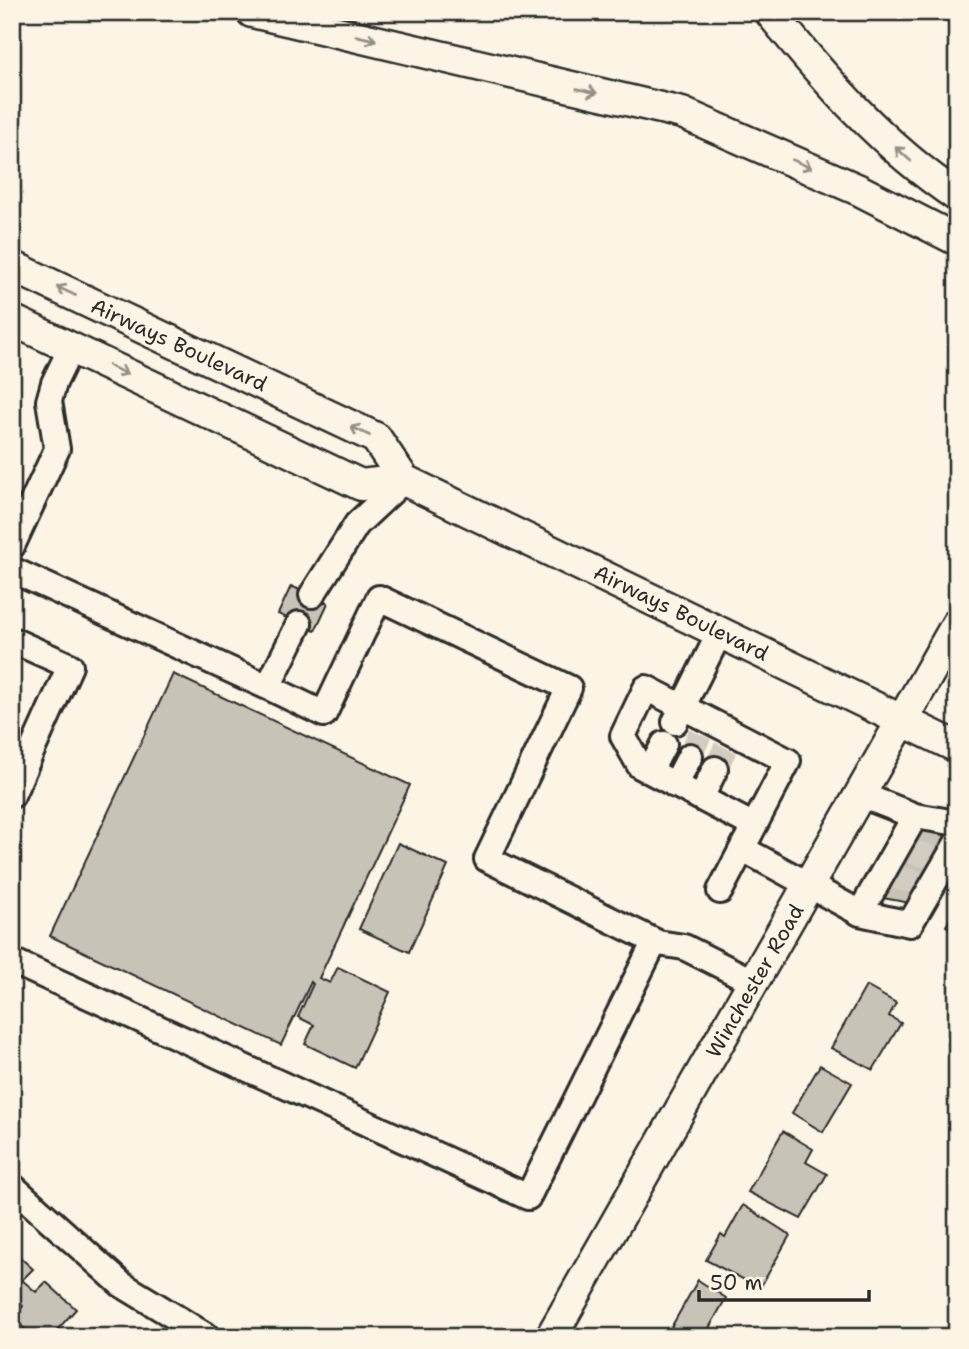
<svg xmlns="http://www.w3.org/2000/svg" width="969" height="1349" viewBox="0 0 969 1349" font-family="'Shantell Sans',sans-serif">
	<style>
		.building { fill: #c8c3b7; stroke: #2b2b2b; stroke-width: 2 }
		.lines { fill: none; stroke-linecap: round; stroke-linejoin: round }
		.minor-tunnel { stroke: #d2cdc0; stroke-width: 24; stroke-dasharray: 24 12; stroke-linecap: butt }
		.minor-casing { stroke: #2b2b2b; stroke-width: 30 }
		.major-casing { stroke: #2b2b2b; stroke-width: 35 }
		.minor { stroke: #fcf5e5; stroke-width: 24 }
		.major { stroke: #fcf5e5; stroke-width: 30 }
		.oneway { stroke: #949088 }
		.labels { text-anchor: middle; dominant-baseline: central; stroke-width: 5; stroke-linejoin: round; paint-order: stroke }
		.street-label { font-size: 21px; fill: #2b2b2b; stroke: #fcf5e5 }
	</style>
	<rect width="100%" height="100%" fill="#fcf5e5"/>
	<filter id="ink" filterUnits="userSpaceOnUse"><feTurbulence type="fractalNoise" baseFrequency=".0143" numOctaves="2"/><feDisplacementMap in="SourceGraphic" scale="14" xChannelSelector="R" yChannelSelector="G"/><feConvolveMatrix kernelMatrix="1 2 1 2 8 2 1 2 1" color-interpolation-filters="sRGB"/></filter>
	<g filter="url(#ink)">
		<!-- building -->
		<path class="building" d="M291,586L328,603L315,631L278,614Z
			M173,674L410,785L319,978L330,983L338,967L390,992L355,1068L305,1044L314,1025L298,1017L313,984L311,982L281,1045L50,936Z
			M925,823L952,828L910,903L883,898Z
			M398,843L448,866L409,952L359,929Z
			M957,907V933L946,926Z
			M866,986L896,1003L889,1016L901,1023L873,1070L831,1048Z
			M820,1065L852,1083L823,1132L792,1113Z
			M783,1131L813,1149L806,1162L827,1174L801,1219L748,1192Z
			M743,1205L790,1235L760,1288L706,1260L721,1234L725,1237Z
			M12,1250L33,1269L22,1280L36,1292L46,1282L76,1309L51,1337H33L13,1318L23,1306L12,1296Z
			M698,1280L726,1298L704,1337H681L669,1331Z"/>
		<g class="lines">
			<!-- minor-tunnel -->
			<path class="minor-tunnel" d="M690,756L700,734
				M715,769L726,747
				M909,851L935,858
				M895,877L921,884"/>
			<!-- minor casing -->
			<g class="minor-casing">
				<path id="minor" d="M12,546L57,449L49,401L54,383L71,348
					M12,570L268,687
					M312,595L357,524L404,480
					M299,624L268,687L324,714L379,598L569,688L487,859L658,943
					M12,640L70,666L12,795
					M675,722L720,632
					M650,771L664,744
					M675,785L690,756
					M861,795L915,816L957,823
					M701,798L715,769
					M743,849L860,913L910,924L957,843
					M720,891L788,761L646,688L623,736L640,766L754,826
					M860,913L915,816
					M12,961L528,1197L652,947L658,943L684,947L754,982
					M12,1186L121,1284L208,1337"/>
			</g>
			<!-- major casing -->
			<g class="major-casing">
				<path id="major" d="M252,12L682,113L859,190L957,240
					M770,12C825,80 884,147 957,196
					M12,266L376,438L404,480L957,747
					M12,320L361,485L404,480
					M551,1337L957,624"/>
			</g>
			<!-- minor -->
			<use href="#minor" class="minor"/>
			<!-- major -->
			<use href="#major" class="major"/>
		</g>
		<!-- one-way arrows -->
		<defs><path id="oneway-shaft" d="M-6 0H5M1.5-3L5.5 0L1.5 3" fill="none" stroke-width="1.6" stroke-linecap="round" stroke-linejoin="round" transform="scale(1.75)"/></defs>
		<g class="oneway">
			<use href="#oneway-shaft" transform="translate(366 38) rotate(13)"/>
			<use href="#oneway-shaft" transform="translate(587 91) rotate(13)"/>
			<use href="#oneway-shaft" transform="translate(903 154) rotate(-138)"/>
			<use href="#oneway-shaft" transform="translate(802 164) rotate(24)"/>
			<use href="#oneway-shaft" transform="translate(66 291) rotate(-155)"/>
			<use href="#oneway-shaft" transform="translate(118 370) rotate(25)"/>
			<use href="#oneway-shaft" transform="translate(360 431) rotate(-155)"/>
		</g>
	</g>
	<g class="labels">
		<!-- street labels -->
		<g class="street-label">
			<text transform="translate(179 345) rotate(25)">Airways Boulevard</text>
			<text transform="translate(681 613) rotate(26)">Airways Boulevard</text>
			<text transform="translate(755 981) rotate(-60)">Winchester Road</text>
		</g>
	</g>
	<!-- margin -->
	<rect width="969" height="1349" fill="none" stroke="#fcf5e5" stroke-width="42"/>
	<rect x="21" y="21" width="927" height="1307" fill="none" stroke="#2b2b2b" stroke-width="2.5" filter="url(#ink)"/>
	<!-- scale -->
	<path d="M699 1290v10h170v-10" fill="none" stroke="#2b2b2b" stroke-width="3.5"/>
	<text x="710" y="1290" font-size="21" fill="#2b2b2b" stroke="#fcf5e5" stroke-width="5" paint-order="stroke">50 m</text>
</svg>
